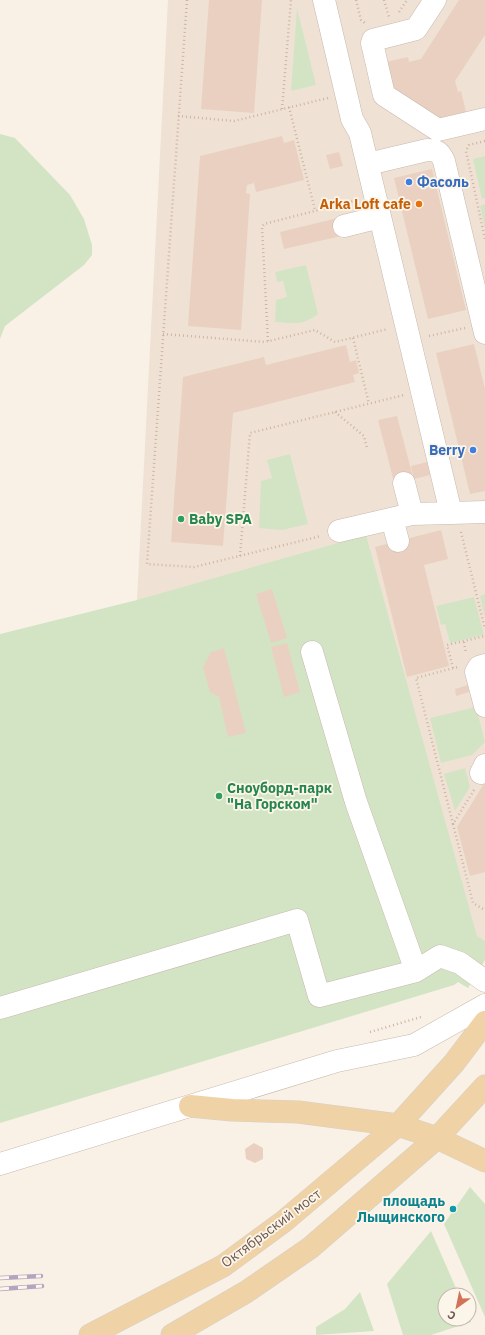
<svg xmlns="http://www.w3.org/2000/svg" width="485" height="1335" viewBox="0 0 485 1335" font-family="'IBM Plex Sans',sans-serif">
	<style>
		.residential { fill: #efe2d4 }
		.green { fill: #d3e4c5 }
		.building { fill: #ead0c0 }
		.lines { fill: none; stroke-linecap: round; stroke-linejoin: round }
		.minor-casing { stroke: #c8b8ad; stroke-width: 23 }
		.major-casing { stroke: #d6d0cd; stroke-width: 23 }
		.path { stroke: #cfb3a4; stroke-width: 2.5; stroke-dasharray: 1 3; stroke-linecap: butt }
		.minor { stroke: #fff; stroke-width: 22 }
		.major { stroke: #efd2a6; stroke-width: 22 }
		.rail-casing { stroke: #b3a5c0; stroke-width: 4.5 }
		.rail { stroke: #fcf5ea; stroke-width: 3; stroke-dasharray: 9; stroke-linecap: butt }
		.shop-dot { fill: #3f7fe0; stroke: #fcf5ea; stroke-width: 1.5 }
		.food-dot { fill: #e8710a; stroke: #fcf5ea; stroke-width: 1.5 }
		.leisure-dot { fill: #2e9e5b; stroke: #fcf5ea; stroke-width: 1.5 }
		.culture-dot { fill: #0f9aa8; stroke: #fcf5ea; stroke-width: 1.5 }
		.labels { text-anchor: middle; dominant-baseline: central; stroke-width: 3.5; stroke-linejoin: round; paint-order: stroke }
		.shop-label { font-size: 14px; font-weight: bold; fill: #366cbe; stroke: #fcf5ea; text-anchor: start }
		.food-label { font-size: 14px; font-weight: bold; fill: #c56008; stroke: #fcf5ea; text-anchor: end }
		.leisure-label { font-size: 14px; font-weight: bold; fill: #27864d; stroke: #fcf5ea; text-anchor: start }
		.culture-label { font-size: 14px; font-weight: bold; fill: #0d838f; stroke: #fcf5ea; text-anchor: end }
		.street-label { font-size: 14px; fill: #6e584e; stroke: #fcf5ea }
	</style>
	<rect width="100%" height="100%" fill="#f9f1e5"/>
	<!-- residential -->
	<path class="residential" d="M168,0H485V960L137,600Z"/>
	<!-- green -->
	<path class="green" d="M297,8L316,85L291,91Z
		M0,134L15,138L70,195L84,219L92,245V255L84,265L5,326L0,339Z
		M485,156V198L482,199L473,159Z
		M485,204V230L480,206Z
		M306,265L318,314C303,326 293,323 275,322L276,300L287,297L283,281L277,282L275,272Z
		M290,454L308,524L282,530L259,528L261,481L272,478L267,460Z
		M366,535L477,936L485,941V960L468,988L458,982L454,985L0,1123V634L137,600Z
		M485,594V618L480,596Z
		M474,597L484,635L450,643L445,624L441,625L436,606Z
		M476,707L485,742L472,755L441,763L430,718Z
		M465,768L470,787L455,811L444,774Z
		M470,1187L485,1204V1317L444,1224Z
		M431,1231L459,1295H445V1319L469,1318L471,1322L431,1335H403L387,1284Z
		M360,1292L374,1331L316,1335V1327L345,1309Z"/>
	<!-- building -->
	<path class="building" d="M209,0H262L254,113L201,109Z
		M459,0H485V35L455,81L458,92L461,91L466,112L446,117L440,121L390,89L386,62L408,57L409,62L421,59Z
		M282,136L284,143L294,140L304,180L256,192L254,183L247,185L246,193L250,194L241,330L188,326L200,156Z
		M339,152L343,166L330,169L326,155Z
		M432,169L466,310L428,319L394,178Z
		M342,217L346,235L284,249L280,232Z
		M474,344L485,389V491L470,494L436,353Z
		M346,345L350,362L356,360L359,373L353,375L355,382L233,413L223,546L171,542L183,377L264,357L266,365Z
		M397,416L414,481L395,486L378,420Z
		M427,462L430,475L414,479L411,466Z
		M441,530L448,559L424,565L449,666L407,677L375,547Z
		M272,589L287,638L271,643L256,594Z
		M287,643L300,692L284,697L271,647Z
		M224,648L246,733L228,737L219,697L210,692L203,667L211,652Z
		M468,685L469,692L456,696L455,689Z
		M485,782V872L470,876L457,827Z
		M254,1143L263,1148V1159L255,1163L246,1159L245,1149Z"/>
	<g class="lines">
		<!-- minor casing -->
		<g class="minor-casing">
			<path id="minor" d="M324,0L352,119L360,133L451,513L485,512
				M435,0L416,29L373,40L372,43L384,95L438,130L485,119
				M368,164L427,150C437,150 440,152 444,161L485,333
				M344,226L380,217
				M404,483L412,514
				M392,519L398,541
				M339,531L412,514L451,513
				M312,652L356,802L416,971
				M485,665L479,667L476,672L485,706
				M481,773L485,765
				M0,1008L297,920L319,996L416,971L440,956L460,963L485,981
				M0,1164L337,1061L414,1045L485,1005"/>
		</g>
		<!-- major casing -->
		<g class="major-casing">
			<path id="major" d="M190,1106L232,1110L298,1112L398,1125L437,1138L485,1161
				M90,1335L223,1266L283,1222L398,1125L454,1063L485,1022
				M172,1335L246,1292L310,1248L437,1138L485,1086"/>
		</g>
		<!-- path -->
		<path class="path" d="M187,0L147,564L194,567L321,536
			M356,0L361,20L365,23
			M384,0L389,17
			M399,12L407,0
			M289,107L315,210
			M282,109L291,0
			M178,116L234,121L328,98
			M485,141L469,145L466,151L485,239
			M163,334L265,342L315,330L335,342L388,329
			M429,336L465,328
			M353,338L369,404
			M268,341L262,227L264,224L357,200
			M335,412L364,436L367,448
			M461,532L485,629
			M240,556L250,433L404,395
			M464,642L466,653
			M453,668L447,645L485,636
			M474,790L453,824L473,903L485,910
			M453,824L416,678L458,667
			M370,1032L421,1017"/>
		<!-- minor -->
		<use href="#minor" class="minor"/>
		<!-- major -->
		<use href="#major" class="major"/>
		<!-- rail casing -->
		<g class="rail-casing">
			<path id="rail" d="M0,1278L41,1276
				M0,1289L42,1286"/>
		</g>
		<!-- rail -->
		<use href="#rail" class="rail"/>
	</g>
	<!-- markers -->
	<g class="shop-dot">
		<circle cx="409" cy="182" r="4"/>
		<circle cx="473" cy="450" r="4"/>
	</g>
	<circle class="food-dot" cx="419" cy="204" r="4"/>
	<g class="leisure-dot">
		<circle cx="181" cy="519" r="4"/>
		<circle cx="219" cy="796" r="4"/>
	</g>
	<circle class="culture-dot" cx="453" cy="1209" r="4"/>
	<g class="labels">
		<!-- shop labels -->
		<g class="shop-label">
			<text x="417" y="182">Фасоль</text>
			<text x="465" y="450" text-anchor="end">Berry</text>
		</g>
		<!-- food labels -->
		<g class="food-label">
			<text x="411" y="204">Arka Loft cafe</text>
		</g>
		<!-- leisure labels -->
		<g class="leisure-label">
			<text x="189" y="519">Baby SPA</text>
			<text x="227" y="788">Сноуборд-парк<tspan x="227" dy="16">"На Горском"</tspan></text>
		</g>
		<!-- culture labels -->
		<g class="culture-label">
			<text x="445" y="1201">площадь<tspan x="445" dy="16">Лыщинского</tspan></text>
		</g>
		<!-- street labels -->
		<g class="street-label">
			<text transform="translate(271 1228) rotate(-37)">Октябрьский мост</text>
		</g>
	</g>
	<!-- north arrow -->
	<g transform="translate(457 1307) rotate(213)"><circle r="19" fill="#fcf5ea" stroke="#c3b6ac"/>
	<path d="M0-3L7 15L0 10L-7 15Z" fill="#d2725a"/>
	<text y="-6" font-size="11" font-weight="bold" text-anchor="middle" fill="#6e584e">С</text>
	</g>
</svg>
